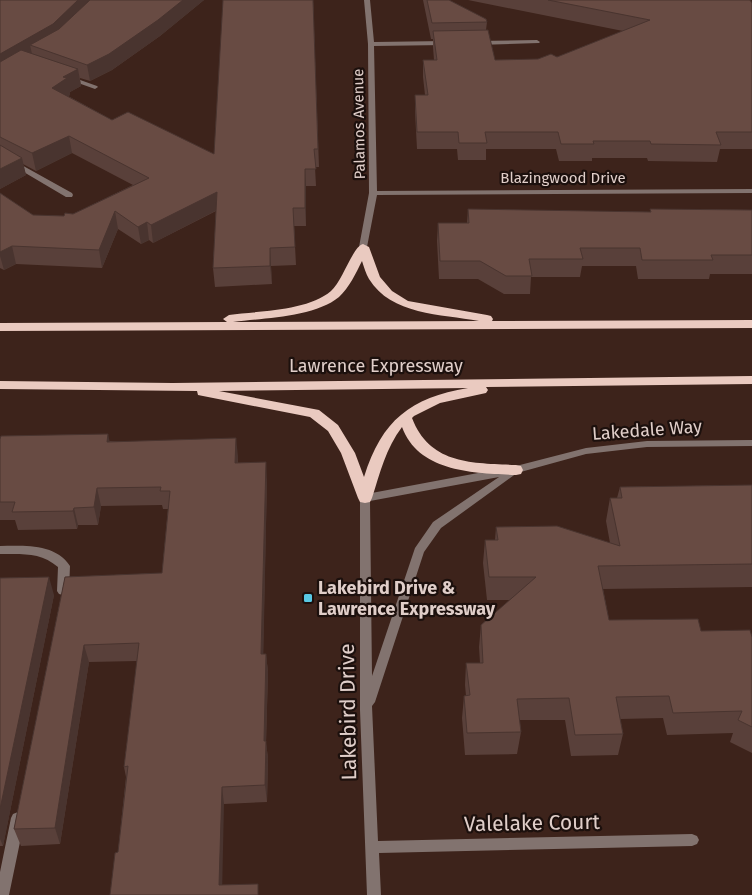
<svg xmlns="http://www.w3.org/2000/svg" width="752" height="895" viewBox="0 0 752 895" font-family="'Fira Sans',sans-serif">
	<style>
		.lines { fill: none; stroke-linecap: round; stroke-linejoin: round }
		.service { fill: #82736f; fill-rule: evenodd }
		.minor { fill: #82736f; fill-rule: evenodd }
		.trunk { fill: #eacac0; fill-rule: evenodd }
		.wall { fill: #59403a }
		.shaded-wall { fill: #49342f }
		.building { fill: #684b43; stroke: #49342f }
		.poi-dot { fill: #59c8e4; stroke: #1c100d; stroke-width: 2 }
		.labels { text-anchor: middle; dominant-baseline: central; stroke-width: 4.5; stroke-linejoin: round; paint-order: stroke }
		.far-street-label { font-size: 15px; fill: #e0cec9; stroke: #1c100d }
		.street-label { font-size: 18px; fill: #e0cec9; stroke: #1c100d }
		.poi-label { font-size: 18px; font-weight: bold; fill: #e0cec9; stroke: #1c100d; text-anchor: start }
		.near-street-label { font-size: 21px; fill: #e0cec9; stroke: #1c100d }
	</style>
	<rect width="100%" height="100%" fill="#3d231b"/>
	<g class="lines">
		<!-- service -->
		<path class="service" d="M69,76L97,86L98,87L95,89L67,79V77Z
			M0,153L72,193L73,195L72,197H66L0,158Z
			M0,546C23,546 55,543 70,566L69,591L67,594L63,595L59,594L57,591L58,567C41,552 22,554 0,554Z
			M18,812L23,814L25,818L9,895H0V872L11,818L13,814Z"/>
		<!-- minor -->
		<path class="minor" d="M364,0H370L374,42L445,41L448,43L445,45L374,46L377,191L752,189V193L377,195L367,247L366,249H360L359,247L369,193L368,44Z
			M537,40L540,42L539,43L477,45L474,43L477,41Z
			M752,440V446L647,447L586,454L517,473L441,528L424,552L375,702L372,706L378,841L692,834L697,836L699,840L697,844L692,846L379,853L381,895H367L360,710V498L361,495L516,466L586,448L647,441ZM499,477L433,522L415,548L372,676L370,501Z"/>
		<!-- trunk -->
		<path class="trunk" d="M363,244L369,247L380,277L392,291L408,301L487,315L491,316L493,319L492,321L752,320V328L0,331V323L227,322L223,319L229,315C258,311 308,311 331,291C342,282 353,246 363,244ZM362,261C364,267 366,274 369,279C391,315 441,314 479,321L233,322C264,318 315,317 339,297C349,288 356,273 362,261Z
			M752,376V384L486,387L488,390L486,393L440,403L414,416L412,418C430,465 473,463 516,465L521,466L523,470L521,474L516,475C475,473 419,473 402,427C386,448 380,473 372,498L370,502L365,503L360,502L358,498L341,453L328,431L310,417L203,396L198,395L197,391L0,389V381L173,383ZM468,388C410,398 382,420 364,477L355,453L338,425L319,410L219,391Z"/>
	</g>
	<!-- wall -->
	<path class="wall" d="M0,0H204L160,36L112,70L90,81L80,78L81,86L70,92V95L68,96L112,120L214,154L313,0L319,167H315L316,186H306V226H294L296,265L271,266L272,284L215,287L213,268L216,211L153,243L149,240L141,244L118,229L102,268L16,264L4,270L0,268V193L33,215L64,216L73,214L133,185L72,153L36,171L23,164L26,175L0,189Z
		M423,0H449L487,22L486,30L495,60L538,59L557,57L623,31L468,0H750L752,3V149H720L717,162L648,161L647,158H592V161H559L556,149H486V160H458L457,149H417L415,112V95H425L423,77V60H434L433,47V39H431Z
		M468,209L650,212V209L752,210V274H710L709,279H638L636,266H582L580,277H531L530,294H504L478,279H439L437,241L438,223H467Z
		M0,439L110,441L238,456V463L267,480L263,654H266L268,672L266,743L268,758L267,802L224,804L110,895L118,852L126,777L124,767L137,661L89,662L60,844L21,846L14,829L65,577L162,573L168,509H163L162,505L101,506L98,525H78L77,529L18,530L15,520H0Z
		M752,485V587L603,589L609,620L752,637V753L730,742L733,733L667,735L663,718L620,719L623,734L618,755L571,756L565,720H519L521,732L517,754L465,755L462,718L464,696H466L465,685L466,663H480L479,647L481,625L510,600H487L483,563L485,540H495L496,527L610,543L606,521L610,498H617L620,487Z
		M0,578L54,595L3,846H0Z"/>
	<!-- shaded-wall -->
	<path class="shaded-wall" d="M78,0H96L56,40L30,45L32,54L0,72V54Z
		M183,0H204L160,36L112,70L90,81L87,65Z
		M78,69L81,86L70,92V95L55,104L52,88L63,77Z
		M69,136L72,153L36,171L32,153Z
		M22,158L26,175L0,189V169Z
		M305,169L306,186V226L305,208Z
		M217,192L219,209L153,243L151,225Z
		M115,211L118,229L102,268L99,250Z
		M147,222L149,240L141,244L138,227Z
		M12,246L16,264L4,270L0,256V252Z
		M270,248L272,284L270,266Z
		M108,434L112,452L107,442Z
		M236,438L238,456L237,481L235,463Z
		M266,462L267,480L263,672L261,654Z
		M97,488L101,506L98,525L94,507Z
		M74,508L78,525L77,529L73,511Z
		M49,577L54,595L3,846L0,839V809Z
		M84,645L89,662L60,844L55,828Z
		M266,654L268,672L266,743L268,758L267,802L265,785L264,741Z
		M222,787L224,804L222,895L219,885Z"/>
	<!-- building -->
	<path class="building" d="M0,0H78L53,24L0,54Z
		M90,0H183L158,20L109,54L87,65L30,45L59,29Z
		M223,0H313L318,149H314L316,169H305V208H293L295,247L270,248V266L213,268L217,192L151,225L147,222L138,227L115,211L99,250L12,246L0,252V193L33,215L64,216L65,213L73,214L149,178L69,136L32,153L0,137V62L21,50L78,69L63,77L67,78L52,88L112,120L128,112L214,154Z
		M427,0H449L486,19L487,22L432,23Z
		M548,0H750L752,3V132H716L721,145L651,144L650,141H593L594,144H561L558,132H485L487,143H459L458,132H417L415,95H428L423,60H437L433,31L488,30L495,60L538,59L551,54L557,57L650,20Z
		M0,145L22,158L0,169Z
		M468,209L651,212L650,209L752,210V255H711L713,260H642L640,248H580L583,259H529L532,276H506L480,261H440L438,223H469Z
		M108,434L107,442L236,438L235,463L266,462L261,654H266L264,741H266L265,785L222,787L219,885L258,884V895H110L115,853L118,852L128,766L124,767L139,643L84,645L55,828L14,829L65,577L162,573L170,491H160L161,487L97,488L94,507L74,508L73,511L12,512L15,502H0V439L1,436Z
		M752,485V564L598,566L609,620L698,619L701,631L750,630L752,637V727L738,720L742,711L673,713L669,696L616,697L623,734L575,735L569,698L517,699L521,732L467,733L464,696L470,695L466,663H483L481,625L536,577H489L485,540H498L496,527L557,526L620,546L610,498H622L620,487Z
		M49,577L0,809V578Z"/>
	<!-- markers -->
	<rect class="poi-dot" x="303" y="593" width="10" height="10" rx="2.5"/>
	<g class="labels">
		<!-- far-street labels -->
		<g class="far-street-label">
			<text transform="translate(359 124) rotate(-91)">Palamos Avenue</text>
			<text x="563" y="178">Blazingwood Drive</text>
		</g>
		<!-- street labels -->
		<g class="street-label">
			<text x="376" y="366">Lawrence Expressway</text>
			<text transform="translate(647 430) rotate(-4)">Lakedale Way</text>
		</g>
		<!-- poi labels -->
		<g class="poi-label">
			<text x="318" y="588">Lakebird Drive &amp;<tspan x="318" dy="21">Lawrence Expressway</tspan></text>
		</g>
		<!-- near-street labels -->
		<g class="near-street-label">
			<text transform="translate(348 712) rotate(-91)">Lakebird Drive</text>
			<text transform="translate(532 823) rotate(-1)">Valelake Court</text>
		</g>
	</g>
</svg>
